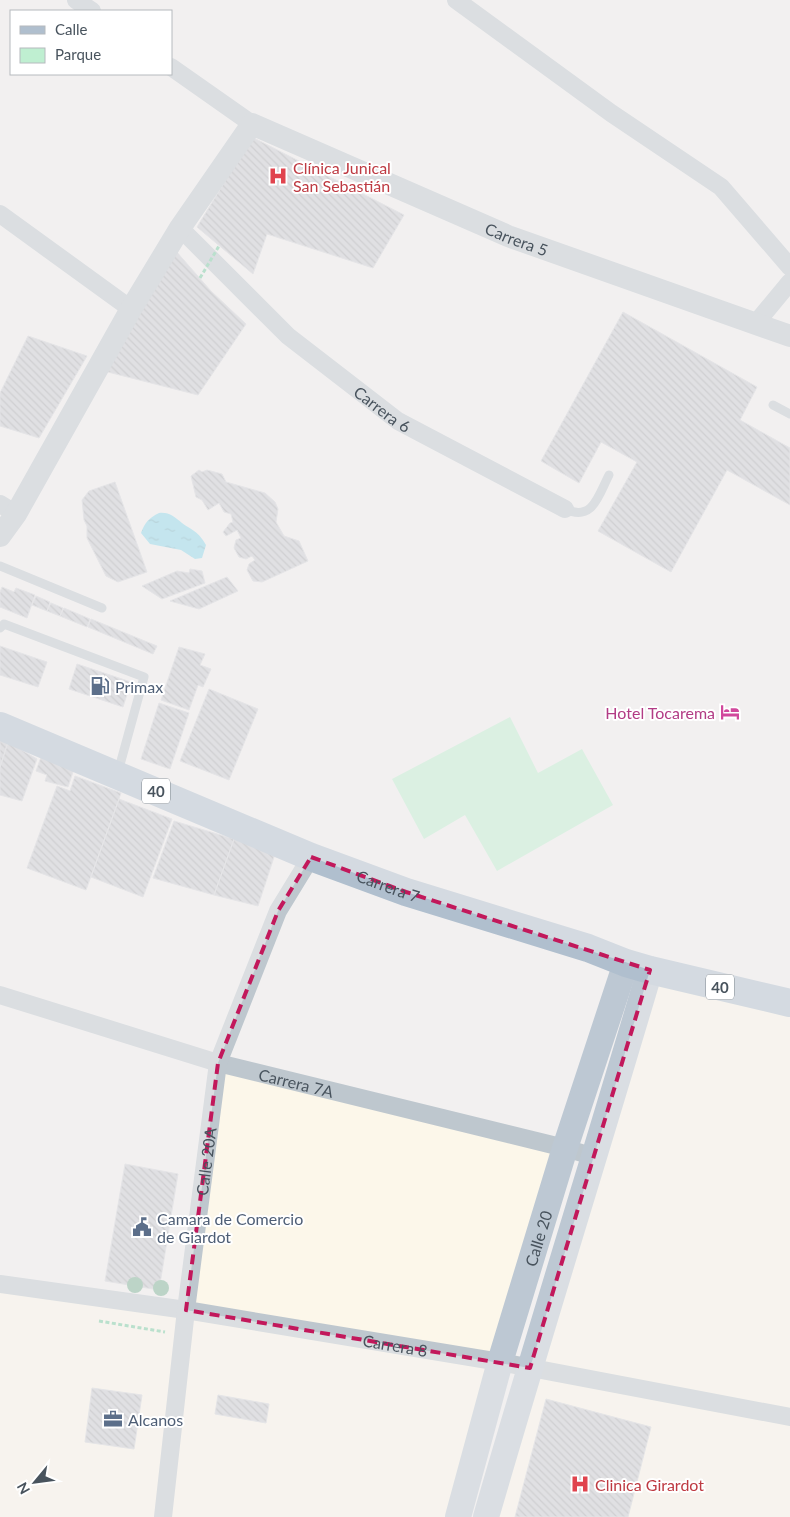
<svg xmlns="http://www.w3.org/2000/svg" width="790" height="1517" viewBox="0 0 790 1517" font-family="Lato,sans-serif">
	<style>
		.commercial { fill: #fcf7ea }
		.park { fill: #bfefd1 }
		.water { fill: url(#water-ripples) }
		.building { fill: url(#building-back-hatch); stroke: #d4d6db }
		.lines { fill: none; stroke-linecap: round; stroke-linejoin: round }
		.path { stroke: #77cda2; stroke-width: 3; stroke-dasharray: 4 2.5; stroke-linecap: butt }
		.service { stroke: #bec7ce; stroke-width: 9 }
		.minor { stroke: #bec7ce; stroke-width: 18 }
		.tertiary { stroke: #bec7ce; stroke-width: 22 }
		.secondary { stroke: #bdc8d3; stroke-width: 26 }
		.primary { stroke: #b0bfce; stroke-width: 28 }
		.path-bridge { stroke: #77cda2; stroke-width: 3; stroke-dasharray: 4 2.5; stroke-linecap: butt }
		.tree { fill: #7ab295 }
		.marked { fill: none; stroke: #c2185b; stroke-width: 4; stroke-dasharray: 10 6; stroke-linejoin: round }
		.labels { text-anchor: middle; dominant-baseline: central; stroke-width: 4; stroke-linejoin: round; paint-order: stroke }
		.shield { fill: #fff; stroke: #7f878e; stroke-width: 1 }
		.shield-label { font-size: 15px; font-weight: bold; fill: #48535d }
		.health-label { font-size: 16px; fill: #be3a42; stroke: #fff; text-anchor: start }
		.street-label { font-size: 16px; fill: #48535d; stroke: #fff }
		.service-label { font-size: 16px; fill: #4e5e75; stroke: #fff; text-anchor: start }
		.hotel-label { font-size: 16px; fill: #b23c85; stroke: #fff; text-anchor: end }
	</style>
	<defs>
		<pattern id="water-ripples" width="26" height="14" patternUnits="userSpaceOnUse" patternTransform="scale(1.25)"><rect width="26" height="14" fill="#8cd8ec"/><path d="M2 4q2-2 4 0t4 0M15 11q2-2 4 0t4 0" fill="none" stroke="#74b2c2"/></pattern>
		<pattern id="building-back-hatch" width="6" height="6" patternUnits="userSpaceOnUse" patternTransform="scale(1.25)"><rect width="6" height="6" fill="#caccd2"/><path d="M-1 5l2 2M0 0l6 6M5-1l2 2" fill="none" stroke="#a6a8ae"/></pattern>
	</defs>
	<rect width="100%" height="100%" fill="#f2f0f0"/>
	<!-- commercial -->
	<path class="commercial" d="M650,970L790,1003V1417L530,1368Z
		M218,1063L565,1148L458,1517H0V1284L186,1310Z
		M534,1374L790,1418V1517H492Z"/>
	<!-- park -->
	<path class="park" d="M510,717L538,773L582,749L613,805L497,871L465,815L424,839L392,779Z"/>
	<!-- water -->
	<path class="water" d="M159,513C170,512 174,517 182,523C193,531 198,531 206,545L202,558L195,559L181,550L150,544L141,533C145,522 149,518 159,513Z"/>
	<!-- building -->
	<path class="building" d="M252,137L404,215L373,268L267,234L253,274L197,227Z
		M175,250L211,291L246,324L198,395L104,371Z
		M623,312L757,387L740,420L790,448V505L727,470L671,572L598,531L637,462L601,442L579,483L541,461Z
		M28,336L87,356L39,438L0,426V393Z
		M199,470L202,472L207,470L222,474L226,482L265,493L275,502L278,509L276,522L284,536L299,541L308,561L262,582L253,581L247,570L249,564L255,560L252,556L246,559L239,557L234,548L236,540L241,538L237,530L226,536L223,532L230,523L233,522L231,514L224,512L219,503L208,510L202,500L196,497L191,476Z
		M115,482L147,572L118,582L106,576L87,538V526L84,520L82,500L89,491Z
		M190,569L202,571L205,583L162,599L142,586L177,571L189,573Z
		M227,577L238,591L199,609L170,601Z
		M2,587L14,592L16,588L35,595L27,618L0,607V592Z
		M36,596L50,602L47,611L32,605Z
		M51,603L63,608L60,616L47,611Z
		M64,608L90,619L87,627L60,616Z
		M91,619L157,646L153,654L88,627Z
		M0,646L47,662L38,687L0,675Z
		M179,647L205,654L200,665L211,669L203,687L198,685L189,710L161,700Z
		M77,664L131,682L123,707L69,689Z
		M209,689L258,709L229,780L180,761Z
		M159,703L189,713L170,769L141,759Z
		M0,740L8,742L0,767Z
		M8,742L37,759L22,801L0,795V767Z
		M41,757L74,769L68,787L45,781L47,775L36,771Z
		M75,776L121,793L86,890L27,868L57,786L70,791Z
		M119,799L172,819L143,897L91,877Z
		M174,821L234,839L214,895L153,878Z
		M234,839L276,851L258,906L214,895Z
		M125,1164L178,1174L159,1290L105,1281Z
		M92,1388L142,1395L134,1449L85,1442Z
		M218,1395L269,1404L266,1423L215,1414Z
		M546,1399L651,1427L628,1517H515Z"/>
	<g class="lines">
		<!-- path -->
		<path class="path" d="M99,1321L165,1332"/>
		<!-- service -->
		<path class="service" d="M773,405L790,414
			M565,509C593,522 598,496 609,475
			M0,566L102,608
			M0,628L4,624L144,677L118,772"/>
		<!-- minor -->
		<g class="minor">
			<path d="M76,0L92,11"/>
			<path d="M456,0L611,113L721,187L790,267"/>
			<path d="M171,67L252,124"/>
			<path d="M0,214L131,309"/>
			<path id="s1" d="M180,228L288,336L398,421L565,509"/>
			<path d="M756,323L790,282"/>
			<path d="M0,504L16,514"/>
			<path id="s2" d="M0,995L218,1063L565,1148L595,1157"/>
			<path id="s3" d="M0,1284L186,1310L500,1362L790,1417"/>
			<path id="s4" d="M163,1517L186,1310L218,1063L278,911L311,857"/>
		</g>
		<!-- tertiary -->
		<path class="tertiary" id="s5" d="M0,536L16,514L131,309L180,228L252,124L508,236L790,336"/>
		<!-- secondary -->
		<g class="secondary">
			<path id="s6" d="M458,1517L500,1362L565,1148L626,963"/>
			<path d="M486,1517C539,1334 596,1153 650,970"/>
		</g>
		<!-- primary -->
		<path class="primary" id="s7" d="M0,726L311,857L406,892L588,948L626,963L650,970L790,1003"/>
		<!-- path-bridge -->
		<path class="path-bridge" d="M200,278L219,246"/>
	</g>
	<!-- trees -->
	<g class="tree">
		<circle cx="135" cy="1285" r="8"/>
		<circle cx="161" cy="1288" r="8"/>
	</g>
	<!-- marked area -->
	<path d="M0 0H790V1517H0ZM311,857L406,892L650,970L530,1368L186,1310L218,1063L278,911Z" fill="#f2f0f0" fill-opacity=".55" fill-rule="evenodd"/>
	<path class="marked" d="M311,857L406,892L650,970L530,1368L186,1310L218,1063L278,911Z"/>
	<!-- icons -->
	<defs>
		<g id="hospital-bare" transform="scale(1.5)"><path d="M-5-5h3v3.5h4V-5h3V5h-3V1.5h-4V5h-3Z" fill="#e0444e" stroke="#fff" stroke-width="2.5" paint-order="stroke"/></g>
		<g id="fuel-bare" transform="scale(1.5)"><path d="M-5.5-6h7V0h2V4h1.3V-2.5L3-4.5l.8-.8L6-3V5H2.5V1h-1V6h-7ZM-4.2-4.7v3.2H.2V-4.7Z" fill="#5c6f8a" stroke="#fff" stroke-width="2.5" paint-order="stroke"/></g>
		<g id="hotel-bare" transform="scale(1.5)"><path d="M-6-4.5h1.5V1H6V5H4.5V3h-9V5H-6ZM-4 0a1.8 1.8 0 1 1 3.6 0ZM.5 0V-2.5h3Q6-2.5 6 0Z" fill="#d1479c" stroke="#fff" stroke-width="2.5" paint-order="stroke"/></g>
		<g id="civic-bare" transform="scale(1.5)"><path d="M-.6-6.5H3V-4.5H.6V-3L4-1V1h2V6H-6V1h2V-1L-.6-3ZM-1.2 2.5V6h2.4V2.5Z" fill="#5c6f8a" stroke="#fff" stroke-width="2.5" paint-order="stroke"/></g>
		<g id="office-bare" transform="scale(1.5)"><path d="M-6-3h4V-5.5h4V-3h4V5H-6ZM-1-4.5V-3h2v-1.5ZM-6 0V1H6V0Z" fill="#5c6f8a" stroke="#fff" stroke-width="2.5" paint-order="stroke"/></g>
	</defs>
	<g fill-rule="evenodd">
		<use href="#hospital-bare" x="278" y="176"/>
		<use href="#fuel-bare" x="100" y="686"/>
		<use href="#hotel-bare" x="730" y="712"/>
		<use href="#civic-bare" x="142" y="1227"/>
		<use href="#office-bare" x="113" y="1419"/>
		<use href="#hospital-bare" x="580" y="1484"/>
	</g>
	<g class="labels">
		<!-- shield labels -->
		<g class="shield">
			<rect x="142" y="778.5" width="28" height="25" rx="4"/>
			<rect x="706" y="974.5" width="28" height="25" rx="4"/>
		</g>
		<g class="shield-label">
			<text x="156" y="791">40</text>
			<text x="720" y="987">40</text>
		</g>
		<!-- health labels -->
		<g class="health-label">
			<text x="293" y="167">Clínica Junical<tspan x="293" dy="18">San Sebastián</tspan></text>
			<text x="595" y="1484">Clinica Girardot</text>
		</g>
		<!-- street labels -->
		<g class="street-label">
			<text stroke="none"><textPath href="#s5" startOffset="772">Carrera 5</textPath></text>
			<text stroke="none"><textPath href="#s1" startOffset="272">Carrera 6</textPath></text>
			<text stroke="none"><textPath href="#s7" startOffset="420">Carrera 7</textPath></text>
			<text stroke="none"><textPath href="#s2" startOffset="309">Carrera 7A</textPath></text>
			<text stroke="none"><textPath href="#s4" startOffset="358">Calle 20A</textPath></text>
			<text stroke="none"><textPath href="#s6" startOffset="290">Calle 20</textPath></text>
			<text stroke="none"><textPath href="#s3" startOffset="400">Carrera 8</textPath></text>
		</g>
		<!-- service labels -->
		<g class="service-label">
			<text x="115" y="686">Primax</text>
			<text x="157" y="1218">Camara de Comercio<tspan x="157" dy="18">de Giardot</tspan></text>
			<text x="128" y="1419">Alcanos</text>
		</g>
		<!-- hotel labels -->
		<g class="hotel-label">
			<text x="715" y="712">Hotel Tocarema</text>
		</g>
	</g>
	<!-- legend -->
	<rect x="10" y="10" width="162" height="65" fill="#ffffff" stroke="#b6babe"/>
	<rect x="20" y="26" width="25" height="8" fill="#b0bfce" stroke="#b6babe"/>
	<text x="55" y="35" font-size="15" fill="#48535d">Calle</text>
	<rect x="20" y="48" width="25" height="15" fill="#bfefd1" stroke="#b6babe"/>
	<text x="55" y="60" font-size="15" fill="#48535d">Parque</text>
	<!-- north arrow -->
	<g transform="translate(35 1482) rotate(241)" stroke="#ffffff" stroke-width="4" paint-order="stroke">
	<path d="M0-4L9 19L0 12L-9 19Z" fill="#48535d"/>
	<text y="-8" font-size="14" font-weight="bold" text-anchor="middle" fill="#48535d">N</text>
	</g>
</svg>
